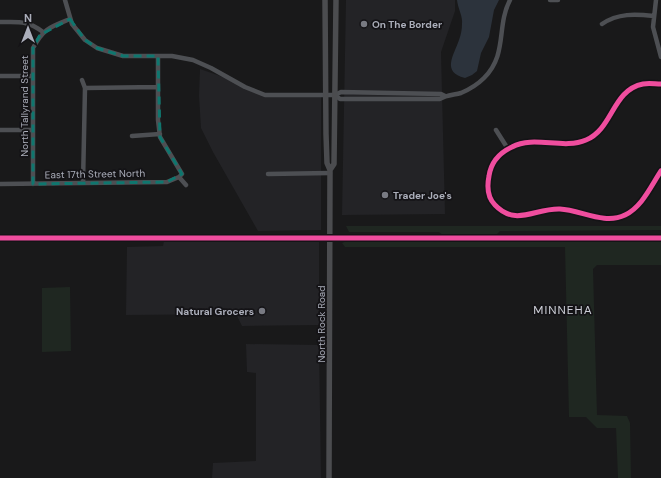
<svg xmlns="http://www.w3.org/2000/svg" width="661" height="478" viewBox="0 0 661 478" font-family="'DM Sans',sans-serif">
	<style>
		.built { fill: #232326 }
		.green { fill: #1f2721 }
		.water { fill: #2c333c }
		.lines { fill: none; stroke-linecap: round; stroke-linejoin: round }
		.minor { stroke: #4d4f53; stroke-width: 4.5 }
		.major { stroke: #4b4c4f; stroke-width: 5.5 }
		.cycleway-casing { stroke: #141316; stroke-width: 8 }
		.cycleway { stroke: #ef4d9e; stroke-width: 5 }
		.marked { fill: none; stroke: #0f766e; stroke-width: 3; stroke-dasharray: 8 5; stroke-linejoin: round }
		.poi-dot { fill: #787a82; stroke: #141316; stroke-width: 1.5 }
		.labels { text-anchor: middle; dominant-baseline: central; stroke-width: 3.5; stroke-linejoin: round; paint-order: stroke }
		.poi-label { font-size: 10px; font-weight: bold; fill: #abaeba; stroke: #141316; text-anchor: start }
		.street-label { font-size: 10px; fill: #abaeba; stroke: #141316 }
		.quarter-label { font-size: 12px; letter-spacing: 1px; fill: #ccced6; stroke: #141316 }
	</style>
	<rect width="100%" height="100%" fill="#19191a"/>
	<!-- built -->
	<path class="built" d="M346,0H455V11L441,52L445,214L342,215Z
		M200,69L232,80L265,95H321V230L258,231L213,152L201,128L199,96Z
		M164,241H319V325L242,326L236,314L126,315L127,247L163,246Z
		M246,344L319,345L321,478H212L213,463L256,461V373L247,372Z"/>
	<!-- green -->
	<path class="green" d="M346,226H661V230L500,231L495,236H444L439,232H349Z
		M349,240H661V265H597L593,269L597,415L627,416L630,423L631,478H618L616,428H597L586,417H569L565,247H345L342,243Z
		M70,287L71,351L42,352V288Z"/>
	<!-- water -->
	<path class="water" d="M457,0H499L494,10L489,37L481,53L477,71L472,75L465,78C441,72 454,55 459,40C461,35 462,29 462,24C463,16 458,9 457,0Z"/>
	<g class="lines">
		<!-- minor -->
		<path class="minor" d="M65,0L72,24L85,40L97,48L123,56H172L193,60L211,68L245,87L265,95H335L341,92L441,94L445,96
			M550,0H558
			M656,0L653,27L661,57
			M0,22C19,22 27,20 43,32
			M602,24C618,13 635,14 654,16
			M158,56V120L160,137L182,174L179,177
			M0,76H33
			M82,80L85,88
			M661,84C655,84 649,83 643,84C612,90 613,129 586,140C563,150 534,135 512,147C499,153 491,162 489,176C487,186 487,197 495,205C516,227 535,208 560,209C581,210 604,225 625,215C642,207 651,186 661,171
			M85,88L158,87
			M335,95L340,99H440C446,95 454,95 461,93C468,90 478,84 484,78C508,54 496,27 510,0
			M0,130H32
			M496,130L508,149
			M132,136L160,134
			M268,174L330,173
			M83,183L85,88
			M0,184L167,182L179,177L186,185
			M33,184V48C44,28 50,27 70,19"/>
		<!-- major -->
		<path class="major" d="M325,0L326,134L327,163L330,170L329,478
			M330,170L334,164L336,0"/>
		<!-- cycleway casing -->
		<g class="cycleway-casing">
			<path id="cycleway" d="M661,84C655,84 649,83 643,84C612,90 613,129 586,140C563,150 534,135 512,147C499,153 491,162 489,176C487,186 487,197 495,205C516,227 535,208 560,209C581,210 604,225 625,215C642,207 651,186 661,171
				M0,238H661"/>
		</g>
		<!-- cycleway -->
		<use href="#cycleway" class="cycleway"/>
	</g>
	<!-- marked area -->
	<path class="marked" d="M70,19L85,40L97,48L123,56H158L160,137L182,174L167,182L33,184V48L40,35Z"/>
	<!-- markers -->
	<g class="poi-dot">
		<circle cx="364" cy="24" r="4"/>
		<circle cx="385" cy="195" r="4"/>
		<circle cx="262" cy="311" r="4"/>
	</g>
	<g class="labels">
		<!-- poi labels -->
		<g class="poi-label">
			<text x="372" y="24">On The Border</text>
			<text x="393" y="195">Trader Joe's</text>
			<text x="254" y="311" text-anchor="end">Natural Grocers</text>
		</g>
		<!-- street labels -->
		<g class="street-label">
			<text transform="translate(24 106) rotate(-90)">North Tallyrand Street</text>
			<text transform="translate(95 174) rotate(-1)">East 17th Street North</text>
			<text transform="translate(321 324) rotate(-90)">North Rock Road</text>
		</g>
		<!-- quarter labels -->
		<g class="quarter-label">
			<text x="563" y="310">MINNEHA</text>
		</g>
	</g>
	<!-- north arrow -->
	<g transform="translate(28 28)" stroke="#141316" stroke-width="3" paint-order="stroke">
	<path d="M0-3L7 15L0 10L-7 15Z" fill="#abaeba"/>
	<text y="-6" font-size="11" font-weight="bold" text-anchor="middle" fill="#abaeba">N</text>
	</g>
</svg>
